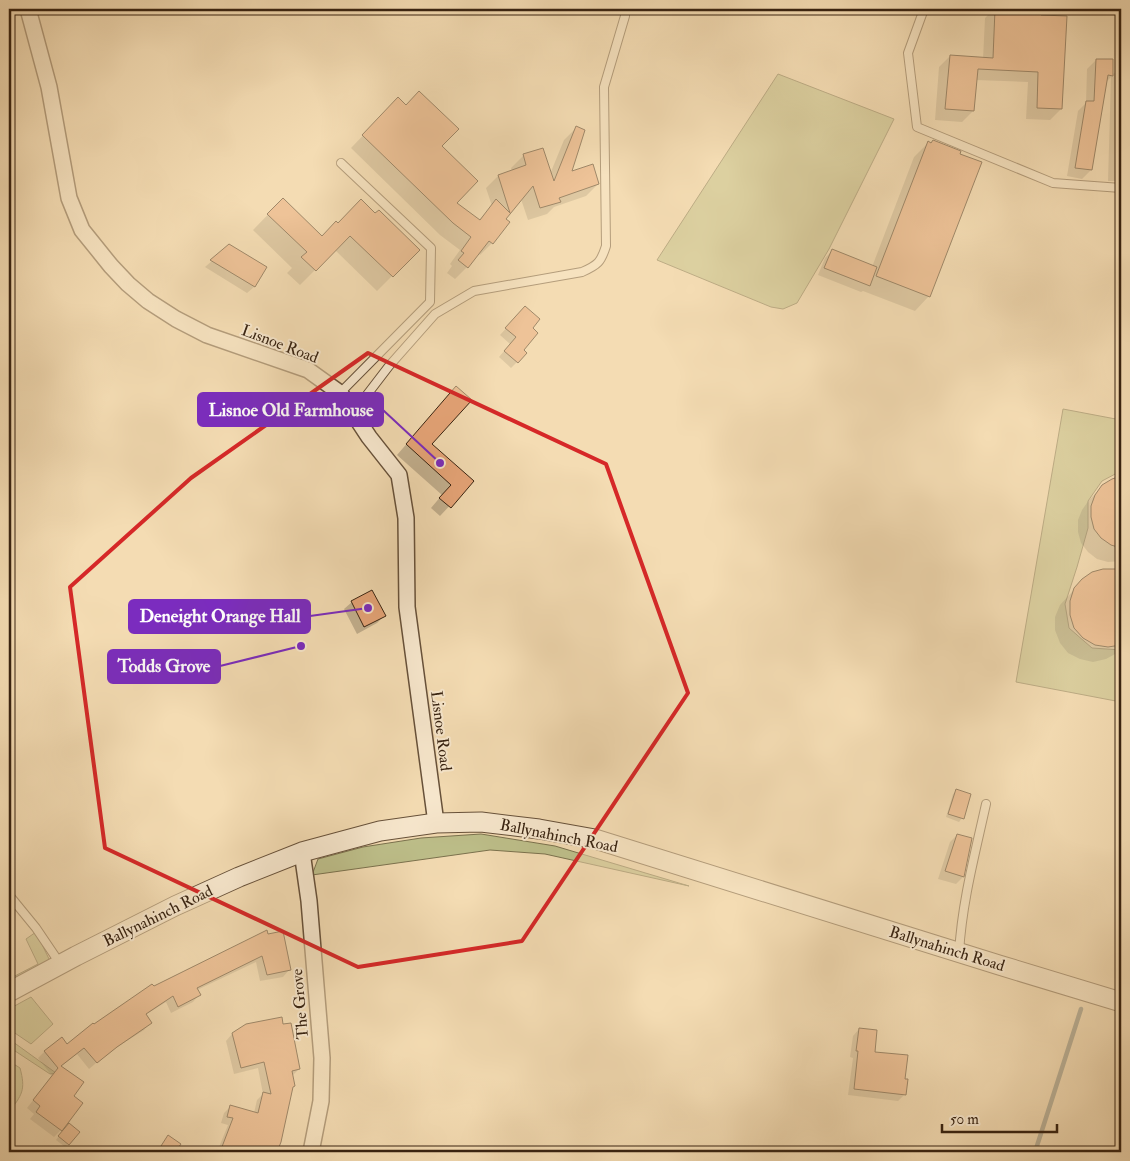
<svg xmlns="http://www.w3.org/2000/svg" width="1130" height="1161" viewBox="0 0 1130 1161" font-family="'IM FELL Double Pica',serif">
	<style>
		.green { fill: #bec08b; stroke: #7b724e }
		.shadow { fill: #0003 }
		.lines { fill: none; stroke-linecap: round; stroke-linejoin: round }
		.stream { stroke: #767d75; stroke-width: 4.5 }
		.building { fill: #e7a578; stroke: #382311 }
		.service-casing { stroke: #67513a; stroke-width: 10 }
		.minor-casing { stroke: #67513a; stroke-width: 18 }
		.tertiary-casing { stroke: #67513a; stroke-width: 21 }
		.service { stroke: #f8e8ce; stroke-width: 8 }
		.minor { stroke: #f8e8ce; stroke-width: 15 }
		.tertiary { stroke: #f8e8ce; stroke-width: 19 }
		.marked { fill: none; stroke: #d62828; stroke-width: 4; stroke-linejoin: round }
		.labels { text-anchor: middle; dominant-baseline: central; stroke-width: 4; stroke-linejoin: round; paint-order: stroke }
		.street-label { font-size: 16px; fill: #382311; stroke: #f8e8ce }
		.leader { fill: none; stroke: #7b2cbf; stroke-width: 2 }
		.callout-dot { fill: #7b2cbf; stroke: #f8e8ce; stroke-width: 2 }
		.callout { fill: #7b2cbf; stroke: #7b2cbf; stroke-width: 2 }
		.callout-label { font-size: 18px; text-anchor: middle; font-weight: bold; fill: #fff }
	</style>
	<rect width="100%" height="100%" fill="#f4dcb3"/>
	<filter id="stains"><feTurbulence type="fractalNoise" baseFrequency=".004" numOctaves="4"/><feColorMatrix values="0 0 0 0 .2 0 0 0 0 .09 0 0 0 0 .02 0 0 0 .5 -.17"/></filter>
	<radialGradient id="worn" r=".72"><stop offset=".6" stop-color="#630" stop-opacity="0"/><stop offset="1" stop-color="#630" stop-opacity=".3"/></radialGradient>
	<!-- green -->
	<path class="green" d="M778,74L894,119L829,249L797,303L783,309L771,307L657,260Z
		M1063,409L1121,420V472H1119L1102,481L1088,501V528L1077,567L1065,604L1069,628L1092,648L1121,650V702L1016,682Z
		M481,834L555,846L689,886L545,854L490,850L312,875L318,859L363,847L421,838Z
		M36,932L49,959L38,969L9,985V979L38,964L26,939Z
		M31,997L53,1024L31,1044L9,1029V1009Z
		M9,1039L56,1073L50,1074L9,1047Z
		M9,1061L20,1068C26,1090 22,1095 9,1112Z"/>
	<!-- shadow -->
	<path class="shadow" d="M71,9H85L75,14Z
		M994,9H1040V16L1061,109L1050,120L1026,119L1028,82L975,80L973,111L962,122L935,120L939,67L950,56L983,59L985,18Z
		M1096,60L1112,75L1121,67V181H1108L1111,77L1106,82L1091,170L1082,179L1067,176L1078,111L1086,103L1087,69Z
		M398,99L440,146L456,203L479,220L492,206L486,188L498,176L512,171L511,168L523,156L542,149L550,174L564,140L576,128L570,173L598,184L586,196L554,207L547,214L528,220L521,199L505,219L492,243L480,255L478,253L467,267L455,279L447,273L452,266L450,264L460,250L440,235L351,148Z
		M928,143L929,296L915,311L863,291L861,292L818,275L825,258L832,251L872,267L914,157Z
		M283,199L322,237L336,223L418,250L377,291L335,250L300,285L287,273L292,268L253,230Z
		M229,246L265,268L254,287L247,293L205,267Z
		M519,314L531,328L517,362L511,368L499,357L510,344L500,335Z
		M447,397L431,444L472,482L440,516L431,508L442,495L397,455Z
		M1121,477V561L1108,562L1097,559L1088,552L1081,543L1078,532V520L1082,510L1089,500L1103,486L1113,480Z
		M1115,570L1121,572V649L1117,653L1106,659L1093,662L1080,659L1068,653L1060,643L1055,630V617L1060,605L1083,580Z
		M352,602L384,616L377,623L357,634L344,609Z
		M956,791L962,818L959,822L946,817L953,794Z
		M957,835L971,839L963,877L956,884L938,879L950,842Z
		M266,932L289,970L283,977L260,981L256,962L197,990L199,995L193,1002L171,1013L166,1002L145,1015L150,1023L144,1030L108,1053L89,1069L77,1054L60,1067L72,1097L61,1130L54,1137L30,1119L34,1114L27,1108L52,1076L38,1058L45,1051L67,1046L94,1026L153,988Z
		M859,1029L873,1053L904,1080L905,1094L898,1101L848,1095L853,1058L850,1057L853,1036Z
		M232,1034L299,1069L292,1076L291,1089L280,1142L275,1152H217L228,1125L221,1123L224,1113L230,1107L254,1113L257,1100L263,1094L258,1068L234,1074L226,1041Z
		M64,1129L68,1144L65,1147L56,1140Z
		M165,1140L179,1144L173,1152H163L159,1149Z"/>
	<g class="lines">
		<!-- stream -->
		<path class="stream" d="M1035,1152L1081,1009"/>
	</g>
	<!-- building -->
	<path class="building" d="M995,9H1041V15L1067,16L1062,109L1037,108L1038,72L978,69L974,111L945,109L950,55L993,58Z
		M1096,59H1113V76L1108,75L1092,170L1075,168L1086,101H1094Z
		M419,91L459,129L442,146L478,181L457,203L480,220L496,199L510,213L498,175L526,165L523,154L543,148L554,181L576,126L585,130L572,171L593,164L599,184L559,198L561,202L540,208L533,186L506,219L510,222L493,244L489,241L468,268L458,260L464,253L461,251L471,237L453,223L362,135L398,97L406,105Z
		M933,140L961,151L960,154L982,162L930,297L876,276L928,141L931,143Z
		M283,198L322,236L336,221L338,223L361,199L375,213L379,210L420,250L393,277L350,236L316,271L301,257L307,252L267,214Z
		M229,244L267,267L255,287L210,260Z
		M832,249L877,267L870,286L824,268Z
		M525,306L540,319L533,328L538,333L524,350L527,353L518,363L504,351L516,337L505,328Z
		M456,386L472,400L432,444L474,481L451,508L439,498L451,485L406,444Z
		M1121,476V548L1111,545L1101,538L1094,529L1091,517V506L1095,495L1102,485L1112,479Z
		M1103,569H1121V645L1108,647L1095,645L1083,638L1074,628L1070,615V601L1074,588L1082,579L1092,572Z
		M372,590L386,616L364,627L351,601Z
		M956,789L971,794L964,819L948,814Z
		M957,834L972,838L964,877L945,871Z
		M267,930L268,934L283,931L291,970L267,975L262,956L197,988L201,995L178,1007L173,996L146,1014L152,1023L117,1047L97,1063L84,1048L61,1066L84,1082L74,1096L83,1103L62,1131L36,1112L40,1106L33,1100L58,1068L44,1051L62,1037L67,1044L93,1023L94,1024L152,984L154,986Z
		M282,1017L283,1024L291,1023L300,1069L292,1071L295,1086L293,1087L281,1142L277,1152H220L233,1118L227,1117L230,1105L258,1113L263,1092L271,1094L264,1062L241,1068L232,1033L246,1024Z
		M859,1028L877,1030L875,1052L908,1055L905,1079H908L906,1095L854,1089L858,1051H856Z
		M69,1123L80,1132L69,1145L58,1136Z
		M168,1135L181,1144L175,1152H171L161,1146Z"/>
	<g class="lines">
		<!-- service casing -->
		<g class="service-casing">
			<path id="service" d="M924,9L908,53L917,127L1053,183L1121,188
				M340,393L430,302L431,248L341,163
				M353,413L389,366L435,314L474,291L582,272C598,265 601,262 606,246L604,87L625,16
				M9,895L36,928L61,965
				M959,953C962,902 975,854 986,804"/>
		</g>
		<!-- minor casing -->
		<g class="minor-casing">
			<path id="minor" d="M28,9L49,87L69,198L82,230L111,266L128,284L148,301L176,319L207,335L308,370L340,393L369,437L399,475L406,518L407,607L436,823
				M302,852L309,901L322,1058L321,1101L311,1152"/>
		</g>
		<!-- tertiary casing -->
		<g class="tertiary-casing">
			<path id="tertiary" d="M9,992L76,956L175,906L239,877L302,852L380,831L436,823L481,822L539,829L595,839L999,965L1121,1002"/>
		</g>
		<!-- service -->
		<use href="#service" class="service"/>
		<!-- minor -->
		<use href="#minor" class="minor"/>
		<!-- tertiary -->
		<use href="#tertiary" class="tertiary"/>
	</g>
	<!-- marked area -->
	<path d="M0 0H1130V1161H0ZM368,353L606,464L688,693L522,941L358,967L105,848L70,587L191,478Z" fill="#f4dcb3" fill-opacity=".55" fill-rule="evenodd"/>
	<path class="marked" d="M368,353L606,464L688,693L522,941L358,967L105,848L70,587L191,478Z"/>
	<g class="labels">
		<!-- street labels -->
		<g class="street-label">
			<text transform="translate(280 344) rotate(21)">Lisnoe Road</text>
			<text transform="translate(441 731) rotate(83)">Lisnoe Road</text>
			<text transform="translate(559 836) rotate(11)">Ballynahinch Road</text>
			<text transform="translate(158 916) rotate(-26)">Ballynahinch Road</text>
			<text transform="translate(947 949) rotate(17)">Ballynahinch Road</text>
			<text transform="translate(300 1004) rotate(-95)">The Grove</text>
		</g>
	</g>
	<!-- callouts -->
	<path class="leader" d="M440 463L383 410M368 608L310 616M301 646L220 666"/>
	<g class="callout-dot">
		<circle cx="440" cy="463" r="5"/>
		<circle cx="368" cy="608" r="5"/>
		<circle cx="301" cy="646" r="5"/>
	</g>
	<g class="callout">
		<rect x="198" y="393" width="185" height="33" rx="5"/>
		<rect x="129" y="600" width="181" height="33" rx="5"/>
		<rect x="108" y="650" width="112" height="33" rx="5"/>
	</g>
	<g class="callout-label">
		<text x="291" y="416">Lisnoe Old Farmhouse</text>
		<text x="220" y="622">Deneight Orange Hall</text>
		<text x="164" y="672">Todds Grove</text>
	</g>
	<!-- margin -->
	<rect width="1130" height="1161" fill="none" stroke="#f4dcb3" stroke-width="30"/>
	<rect x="10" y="10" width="1110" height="1141" fill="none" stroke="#382311" stroke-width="2.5"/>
	<rect x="15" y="15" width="1100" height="1131" fill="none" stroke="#382311"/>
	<!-- scale -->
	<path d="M942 1124v8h115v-8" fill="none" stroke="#382311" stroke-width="2.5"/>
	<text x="950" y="1124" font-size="15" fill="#382311" stroke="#f8e8ce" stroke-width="4" paint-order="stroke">50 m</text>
	<rect width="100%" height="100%" filter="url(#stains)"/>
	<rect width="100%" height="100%" fill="url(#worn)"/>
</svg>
